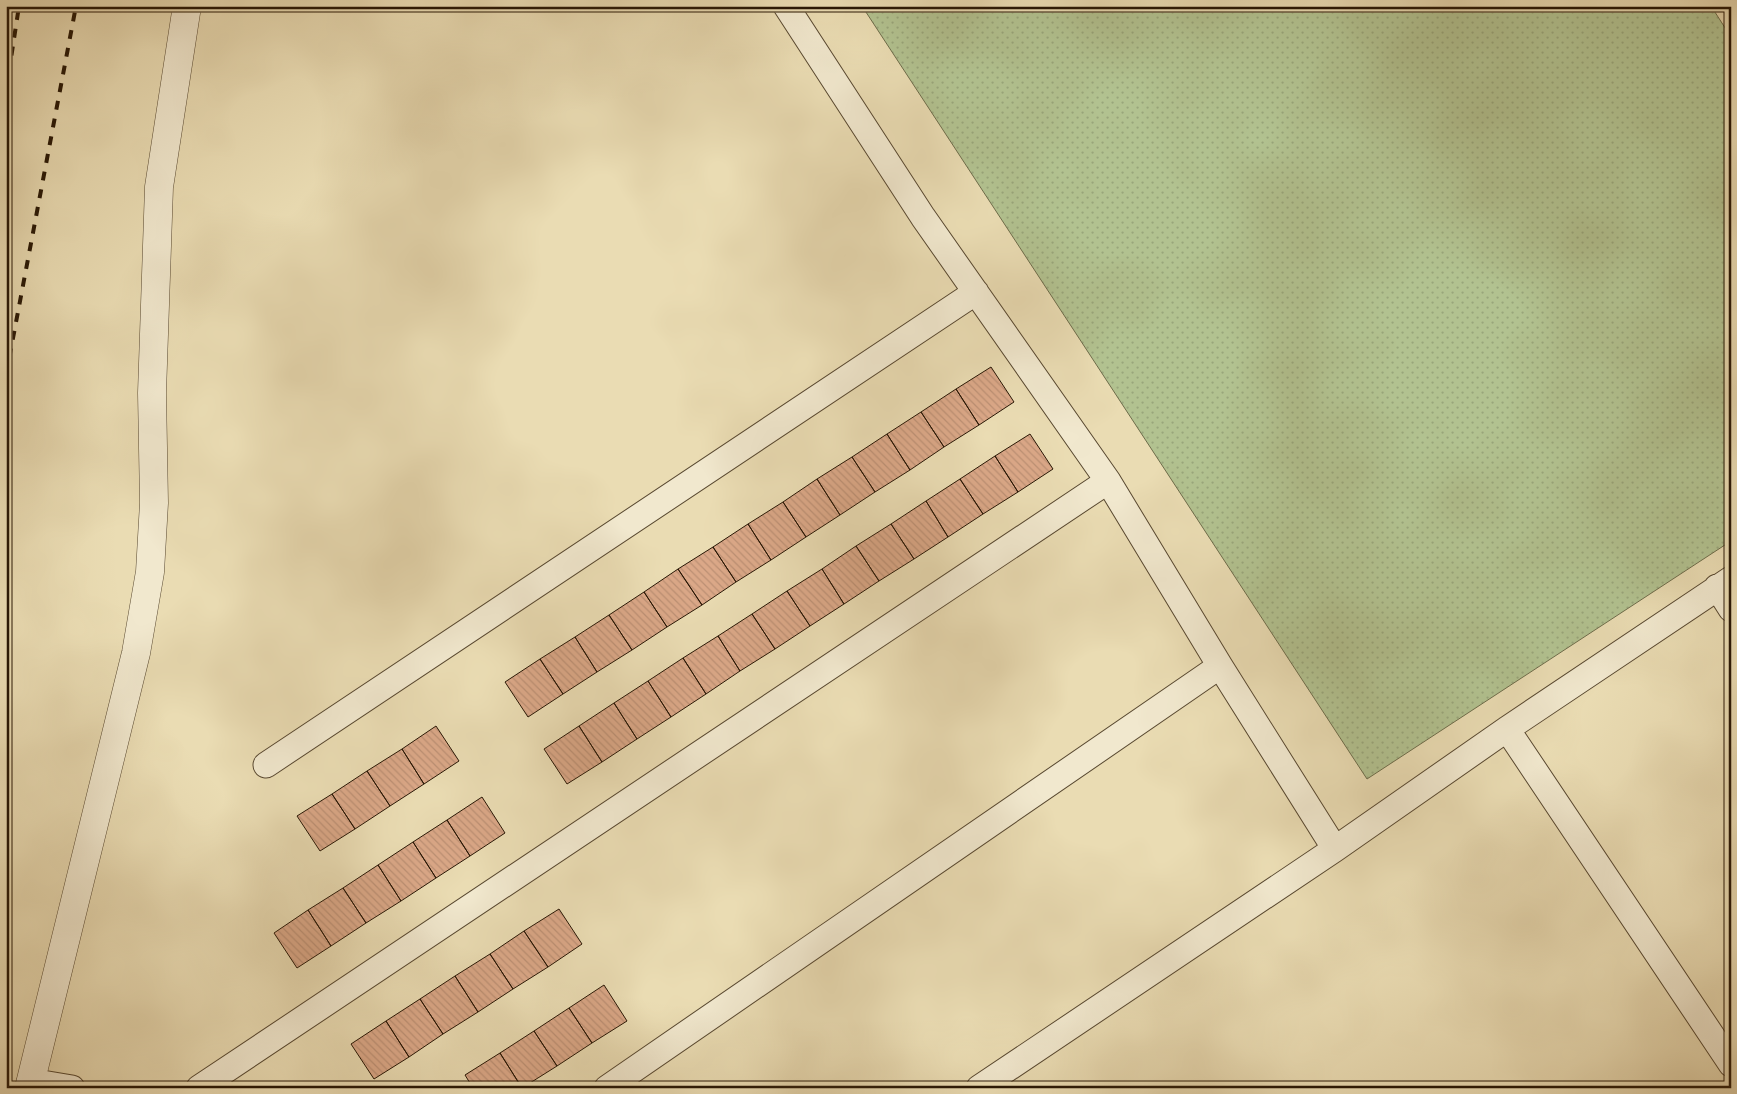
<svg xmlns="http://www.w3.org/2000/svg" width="1737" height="1094" viewBox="0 0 1737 1094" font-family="'IM FELL English',serif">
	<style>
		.park { fill: url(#park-dots); stroke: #6d6c4a }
		.building { fill: url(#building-back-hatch); stroke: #281705 }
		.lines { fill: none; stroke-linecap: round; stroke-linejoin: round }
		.minor-casing { stroke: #584830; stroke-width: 27 }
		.tertiary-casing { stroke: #584830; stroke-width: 29 }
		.minor { stroke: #f1e8ce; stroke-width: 25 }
		.tertiary { stroke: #f1e8ce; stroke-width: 28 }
		.rail { stroke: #281705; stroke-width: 4; stroke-dasharray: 9 9; stroke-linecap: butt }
	</style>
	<defs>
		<pattern id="park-dots" width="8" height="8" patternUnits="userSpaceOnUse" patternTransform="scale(1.25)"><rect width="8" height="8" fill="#b2c290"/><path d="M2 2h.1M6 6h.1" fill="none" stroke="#99a67b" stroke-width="1.8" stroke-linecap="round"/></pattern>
		<pattern id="building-back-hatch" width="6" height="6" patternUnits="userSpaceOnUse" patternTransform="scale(1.25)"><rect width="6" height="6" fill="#dba888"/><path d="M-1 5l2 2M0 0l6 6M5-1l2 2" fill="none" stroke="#bc9074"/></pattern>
	</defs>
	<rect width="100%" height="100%" fill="#eadcb3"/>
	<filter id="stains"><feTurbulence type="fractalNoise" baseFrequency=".004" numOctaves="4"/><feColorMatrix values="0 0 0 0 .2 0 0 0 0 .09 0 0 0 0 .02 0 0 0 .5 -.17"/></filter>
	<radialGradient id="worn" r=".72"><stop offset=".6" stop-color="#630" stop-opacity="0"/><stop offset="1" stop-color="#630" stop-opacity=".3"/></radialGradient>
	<!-- park -->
	<path class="park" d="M862,6H1711L1731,37V541L1367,779Z"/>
	<!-- building -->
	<path class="building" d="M991,367L1014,402L979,425L956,389Z
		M956,389L979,425L944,447L921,412Z
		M921,412L944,447L910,470L887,434Z
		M887,434L910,470L875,492L852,457Z
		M1030,434L1053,469L1018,492L995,456Z
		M995,456L1018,492L983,514L960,479Z
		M852,457L875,492L840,515L817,479Z
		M817,479L840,515L806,537L783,502Z
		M960,479L983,514L948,537L926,501Z
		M926,501L948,537L914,559L891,524Z
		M783,502L806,537L771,560L748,524Z
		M748,524L771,560L736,582L713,547Z
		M891,524L914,559L879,581L856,546Z
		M856,546L879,581L844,604L822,569Z
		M713,547L736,582L702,605L678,569Z
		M678,569L702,605L667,627L644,592Z
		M822,569L844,604L810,626L787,591Z
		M787,591L810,626L775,649L752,614Z
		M644,592L667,627L632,650L609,615Z
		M752,614L775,649L740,671L718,636Z
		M609,615L632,650L597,672L575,637Z
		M718,636L740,671L706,694L683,658Z
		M575,637L597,672L563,694L540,659Z
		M683,658L706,694L671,717L648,681Z
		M540,659L563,694L528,717L505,682Z
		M648,681L671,717L637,739L614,703Z
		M614,703L637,739L602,762L579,726Z
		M436,726L459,761L424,784L402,749Z
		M579,726L602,762L567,784L544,749Z
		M402,749L424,784L390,806L367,771Z
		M367,771L390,806L355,829L332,794Z
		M332,794L355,829L320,851L297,816Z
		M482,797L505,833L470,856L447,820Z
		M447,820L470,856L436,878L413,842Z
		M413,842L436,878L401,901L378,865Z
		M378,865L401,901L366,923L343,888Z
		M343,888L366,923L331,946L308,910Z
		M559,909L582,944L548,967L524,931Z
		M308,910L331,946L297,968L274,933Z
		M524,931L548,967L513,989L490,954Z
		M490,954L513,989L478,1012L455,976Z
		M455,976L478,1012L443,1034L420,999Z
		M604,985L627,1021L592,1043L569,1008Z
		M420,999L443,1034L409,1057L386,1021Z
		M569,1008L592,1043L557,1066L534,1031Z
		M386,1021L409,1057L374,1079L351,1044Z
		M534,1031L557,1066L522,1088L500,1053Z
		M500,1053L522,1088H473L465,1075Z"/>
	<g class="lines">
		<!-- minor casing -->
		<g class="minor-casing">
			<path id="minor" d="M786,6L923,217L1108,481L1220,666L1335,849
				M1717,587L1731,609
				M1507,729L1731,1064
				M266,765L976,292
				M30,1081L72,1088
				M199,1088L1108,481
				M607,1088L1220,666
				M979,1088L1335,849L1507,729L1731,579"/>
		</g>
		<!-- tertiary casing -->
		<g class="tertiary-casing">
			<path id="tertiary" d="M29,1088L136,653L150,572L154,503L152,393L159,187L187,6"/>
		</g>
		<!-- minor -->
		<use href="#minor" class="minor"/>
		<!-- tertiary -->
		<use href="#tertiary" class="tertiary"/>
		<!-- rail -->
		<path class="rail" d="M6,91L19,6
			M6,375L76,6"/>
	</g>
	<!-- margin -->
	<rect width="1737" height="1094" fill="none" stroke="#eadcb3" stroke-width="25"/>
	<rect x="8" y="8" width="1722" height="1079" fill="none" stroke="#281705" stroke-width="2.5"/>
	<rect x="12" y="12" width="1712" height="1069" fill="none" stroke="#281705"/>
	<rect width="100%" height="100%" filter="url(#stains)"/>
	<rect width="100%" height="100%" fill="url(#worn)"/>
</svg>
